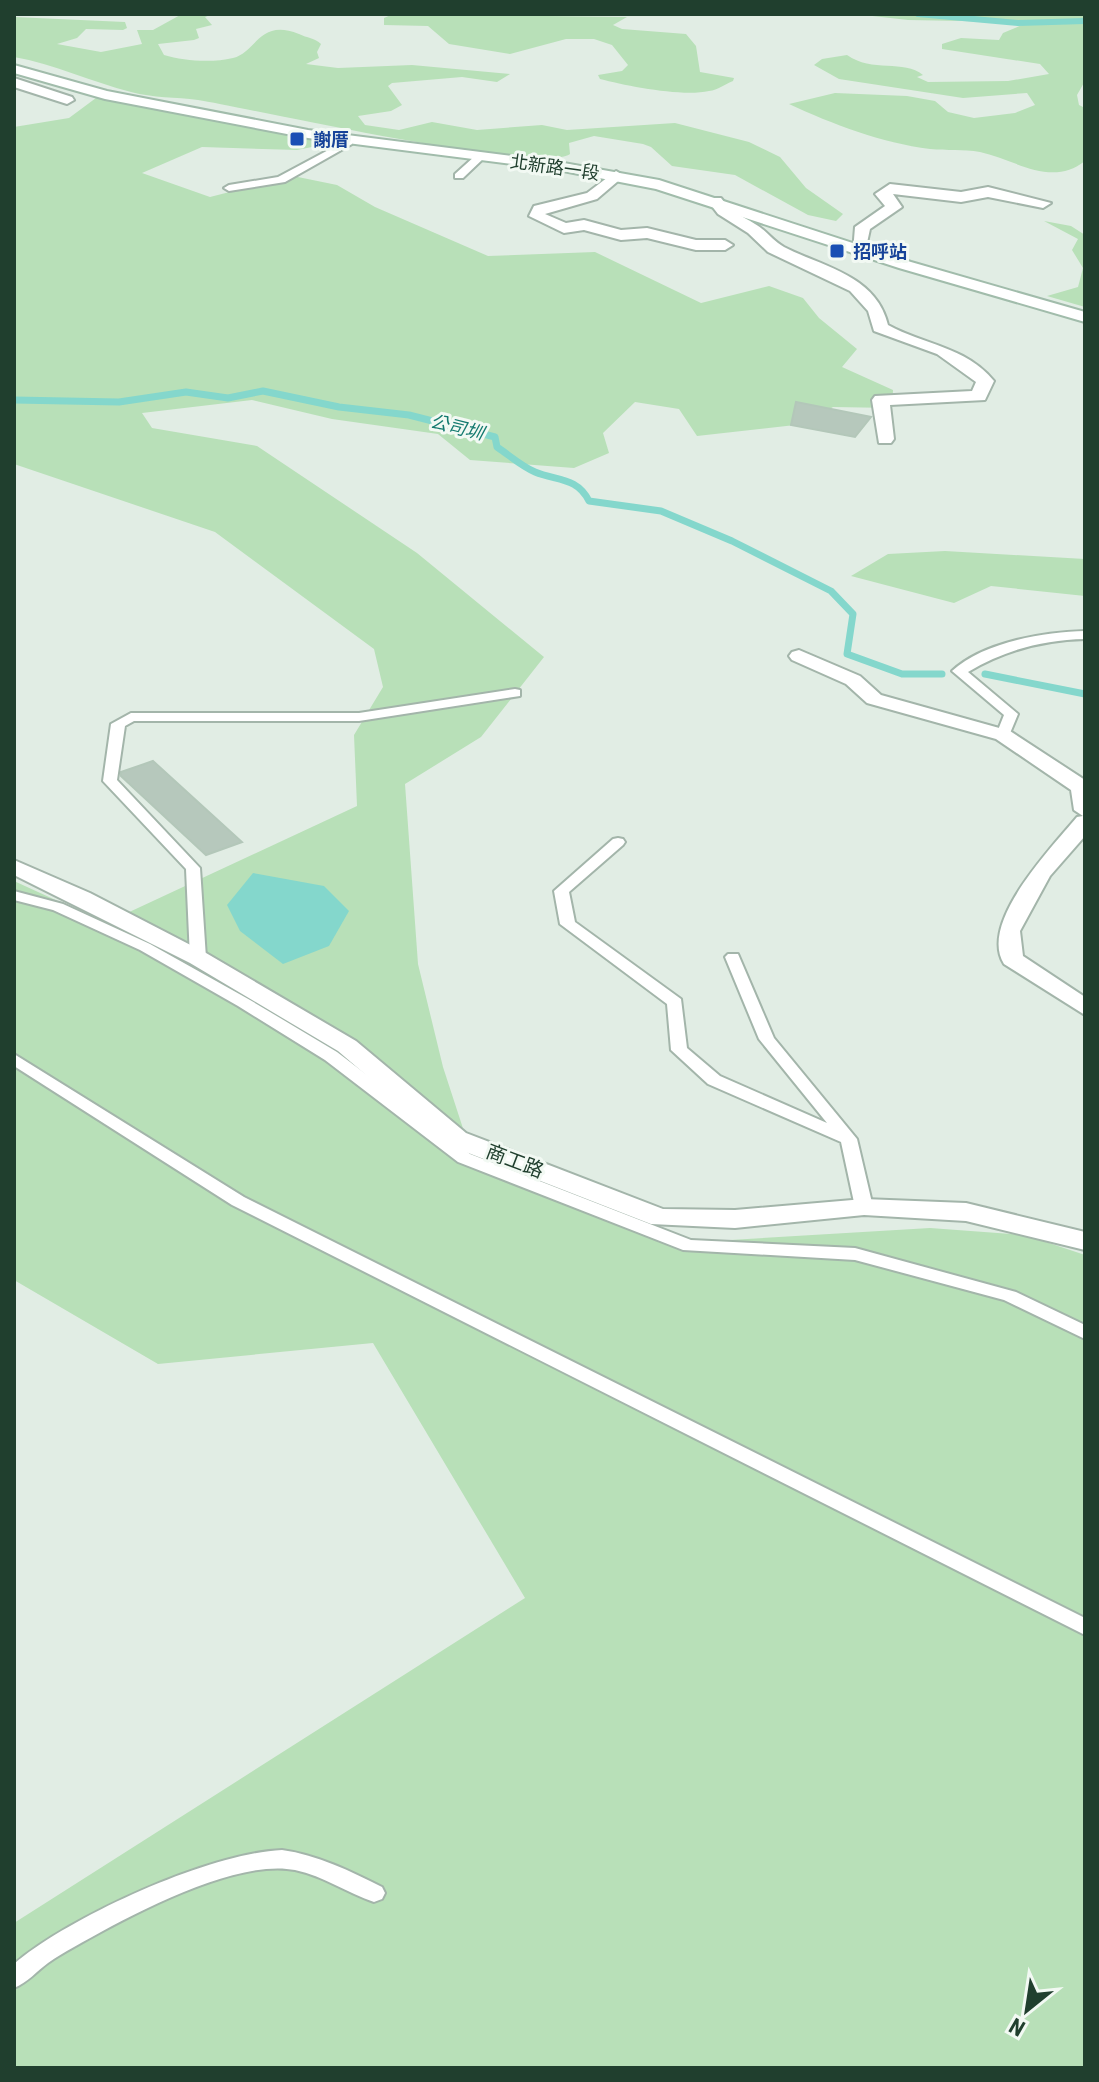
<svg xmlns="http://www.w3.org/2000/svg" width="1099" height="2082" viewBox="0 0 1099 2082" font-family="'Roboto Condensed','Noto Sans TC',sans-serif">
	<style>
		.green { fill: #b8e0b8 }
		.water { fill: #84d7cc }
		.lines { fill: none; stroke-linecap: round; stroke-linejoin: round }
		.stream-far1 { stroke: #84d7cc; stroke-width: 6 }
		.stream { stroke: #84d7cc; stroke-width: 7 }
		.building { fill: #b6c8bc; stroke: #b3c7b9; stroke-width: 2 }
		.service-casing { stroke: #a3b5aa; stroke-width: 4 }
		.minor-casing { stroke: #a3b5aa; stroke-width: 4 }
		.tertiary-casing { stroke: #a3b5aa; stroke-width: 4 }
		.secondary-casing { stroke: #a1bcab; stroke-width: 4 }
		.service { fill: #fff; fill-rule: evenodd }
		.minor { fill: #fff; fill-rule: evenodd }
		.tertiary { fill: #fff; fill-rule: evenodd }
		.secondary { fill: #fff; fill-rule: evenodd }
		.transit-dot { fill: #1a4fb4; stroke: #f2f9f3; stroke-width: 3 }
		.labels { text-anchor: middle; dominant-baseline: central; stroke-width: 6; stroke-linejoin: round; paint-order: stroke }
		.far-transit-label { font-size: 18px; font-weight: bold; fill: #164399; stroke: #f2f9f3; text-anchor: start }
		.far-street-label { font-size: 18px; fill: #203f2e; stroke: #f2f9f3 }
		.far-water-label { font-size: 18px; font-style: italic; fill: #147a6f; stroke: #f2f9f3 }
		.street-label { font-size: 20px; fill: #203f2e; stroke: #f2f9f3 }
	</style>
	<rect width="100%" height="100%" fill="#e1ede4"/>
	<!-- green -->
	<path class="green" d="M182,14H213L205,17L212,25L196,29L199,38L194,40L158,44L164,55C184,61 212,63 233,58C257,52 259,18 299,34C307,38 315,38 321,44L317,52L319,58L306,64L338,68L412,65L510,74L497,82L462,77L392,83L388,86L402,105L391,111L358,116L365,125L399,130L432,122L477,130L542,125L567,130L675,123L749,142L780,157L806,188L843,214L836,221L808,215L735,175L672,166L651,147L643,144L594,136L569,143L570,154C543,175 249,108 198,100C176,97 153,98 131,92C92,82 54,64 14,57V17L125,22L127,28L123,30L86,29L77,38L57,44L101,52L142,44L137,30H153Z
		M393,14L627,17L613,25L622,29L686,34L696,46L700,72L734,78L733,81C725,84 718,90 709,91C682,97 627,86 600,79L598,75L622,71L628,65L612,45L594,39H566L510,54L449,44L428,26L384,25V18Z
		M855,14H1085V81L1077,95L1079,105L1085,108V161C1051,188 1014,159 980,152C963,149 947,151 930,149C882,143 832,124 789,104L835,93L907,96L935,101L948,112L974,118L1015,113L1035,105L1027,93L963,98L839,79L814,65L822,59L847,55C872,73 904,59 923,75L917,77L928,82L1008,81L1049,74L1040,64L942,49V44L961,38L999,40L1003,33L1022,25L1015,22L908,20Z
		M100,95L337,142L297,150L202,147L142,173L210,197L293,176L337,185L375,207L488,256L595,252L701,303L769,286L803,298L819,318L857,349L842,367L893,390L892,408L833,407L804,424L697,436L679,409L635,402L603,433L609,453L574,468L470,460L438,434L332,419L252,400L142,413L152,428L257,446L417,553L544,657L481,737L405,784L418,964L443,1067L471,1153L342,1049L206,968L110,921L357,806L354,735L383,687L374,649L215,532L14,464V127L69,118Z
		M1044,221L1071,226L1085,235V307L1047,296L1078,287L1083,268L1072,250L1078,239Z
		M945,551L1085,559V596L991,586L954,603L851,576L888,554Z
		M14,881L108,924L336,1053L466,1157L697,1242L930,1228L1025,1235L1085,1255V2068H14V1923L525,1598L373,1343L158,1364L14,1280Z"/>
	<!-- water -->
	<path class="water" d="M253,873L324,886L349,911L329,946L283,964L240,931L227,905Z"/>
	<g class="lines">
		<!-- stream-far1 -->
		<path class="stream-far1" d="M918,14L1018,23L1085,21"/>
		<!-- stream -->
		<path class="stream" d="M14,400L119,402L186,392L228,398L263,391L339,407L409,415L495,437L497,447C509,455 521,466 535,472C557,481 577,477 589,501L661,511L732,541L831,591L853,614L847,654L902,674H942
			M985,674L1085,694"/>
	</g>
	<!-- building -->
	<path class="building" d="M796,402L871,417L855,437L791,425Z
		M153,761L242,842L206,855L121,776V772Z"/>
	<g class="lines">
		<!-- service casing -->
		<g class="service-casing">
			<path id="service" d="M349,139L352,140V144L285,182L229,191L224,188L229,185L278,177Z
				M475,156L484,158L463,178H455V174Z
				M1085,631V639C1042,640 1005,650 968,672L1018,714L1008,738L1003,739L996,735L1004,715L952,671C983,642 1044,632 1085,631Z
				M515,689L520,690V696L359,721H134L125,726L117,780L200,868L206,958L198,963L190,958L186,869L103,781L111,724L131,713H359Z
				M618,838L623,839L625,842L623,845L569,892L575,922L681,999L687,1048L720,1076L827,1123L759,1039L725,957L728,954H738L774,1038L857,1139L873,1207L870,1211L864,1213L855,1207L841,1142L708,1084L671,1050L667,1004L560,924L554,891L613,839Z
				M14,891L63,904L150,944L250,1000L337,1052L470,1154L691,1240L855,1248L1016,1292L1085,1325V1339L1004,1300L855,1260L683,1250L458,1162L325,1060L238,1006L140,950L53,910L14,900Z
				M14,1054L244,1197L1085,1618V1635L232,1205L14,1066Z
				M282,1850C318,1855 350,1871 382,1887L385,1893L382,1899L374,1902C347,1893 324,1876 295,1870C235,1858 127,1917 74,1947C65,1952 56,1957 48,1963C37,1971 27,1983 14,1988V1964C69,1917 209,1853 282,1850Z"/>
		</g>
		<!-- minor casing -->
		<g class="minor-casing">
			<path id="minor" d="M14,78L72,97L74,100L67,104L14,87Z
				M616,171L624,176L597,199L545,214L566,223L584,220L621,230L647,228L696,240H725L733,245L725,250H696L647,238L621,240L584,230L564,233L529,216L534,206L587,193Z
				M890,184L961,192L988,187L1051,203L1043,208L988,197L961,202L893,194L902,207L870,229L865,252H853L855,227L885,206L875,194Z
				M711,198H721C730,211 742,216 755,224C766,230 773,241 784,247C823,267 876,275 888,325C924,345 965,346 994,381L985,400L890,405L894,439L891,443H879L872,400L875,396L972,391L976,382L937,354L874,331L868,311L850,291L768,252L748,233L718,214L708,201Z
				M799,650L860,676L881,695L1010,731L1085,780V836L1050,876L1020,931L1023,956L1085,997V1015L1004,964C978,923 1052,847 1077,817L1083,816L1074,810L1071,790L996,739L867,703L846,684L792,660L789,656L792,652Z"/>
		</g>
		<!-- tertiary casing -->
		<g class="tertiary-casing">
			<path id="tertiary" d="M14,860L90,893L206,953L356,1041L466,1133L663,1209L735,1210L864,1199L966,1203L1085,1232V1250L966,1221L864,1215L735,1228L651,1224L448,1145L338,1051L190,963L14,875Z"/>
		</g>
		<!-- secondary casing -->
		<g class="secondary-casing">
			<path id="secondary" d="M14,65L107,91L308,130L558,162L659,180L911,262L1085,312V322L899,268L656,189L558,170L308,138L105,99L14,73Z"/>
		</g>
		<!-- service -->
		<use href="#service" class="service"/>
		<!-- minor -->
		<use href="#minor" class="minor"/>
		<!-- tertiary -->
		<use href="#tertiary" class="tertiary"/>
		<!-- secondary -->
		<use href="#secondary" class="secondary"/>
	</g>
	<!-- markers -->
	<g class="transit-dot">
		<rect x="289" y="131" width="16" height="16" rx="4"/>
		<rect x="829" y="243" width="16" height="16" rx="4"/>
	</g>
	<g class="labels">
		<!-- far-transit labels -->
		<g class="far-transit-label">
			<text x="313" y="139">謝厝</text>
			<text x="853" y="251">招呼站</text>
		</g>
		<!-- far-street labels -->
		<g class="far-street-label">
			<text transform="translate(555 167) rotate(8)">北新路一段</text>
		</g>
		<!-- far-water labels -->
		<g class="far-water-label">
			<text transform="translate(457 427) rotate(14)">公司圳</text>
		</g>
		<!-- street labels -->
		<g class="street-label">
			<text transform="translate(515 1161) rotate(21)">商工路</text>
		</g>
	</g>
	<!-- border -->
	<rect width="1099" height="2082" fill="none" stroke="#203f2e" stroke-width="32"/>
	<!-- north arrow -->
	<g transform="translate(1027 2010) rotate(210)" stroke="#f2f9f3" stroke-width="6" paint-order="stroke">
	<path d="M0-6L14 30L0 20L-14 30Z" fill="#203f2e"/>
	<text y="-12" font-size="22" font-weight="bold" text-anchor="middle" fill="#203f2e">N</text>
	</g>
</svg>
